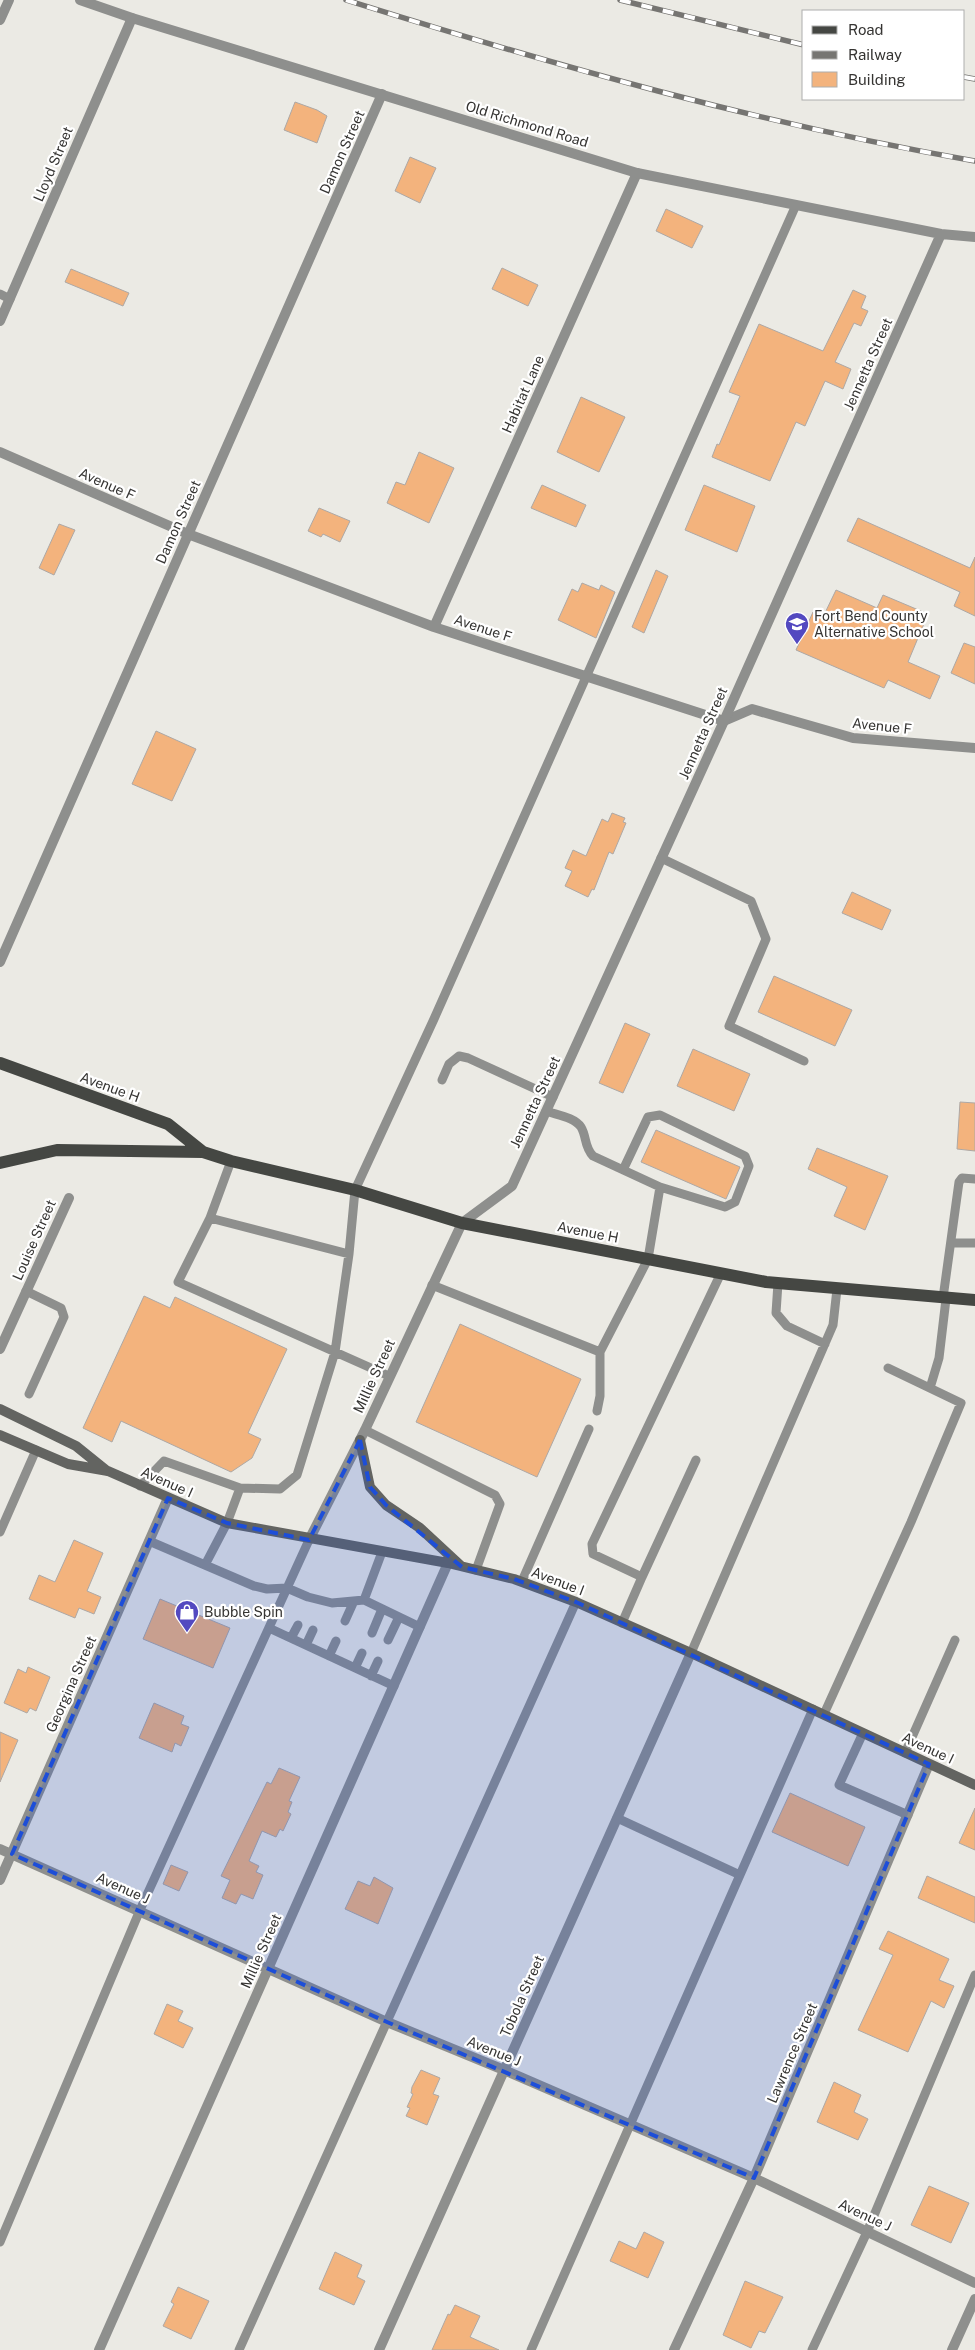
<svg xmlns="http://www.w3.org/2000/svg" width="975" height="2350" viewBox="0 0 975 2350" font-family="'Public Sans',sans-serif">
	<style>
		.building { fill: #f3b37d; stroke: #ada8a5 }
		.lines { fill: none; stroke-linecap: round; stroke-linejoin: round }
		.service { stroke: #8e8f8d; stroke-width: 9 }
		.minor { stroke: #8e8f8d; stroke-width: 10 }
		.tertiary { stroke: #8e8f8d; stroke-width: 10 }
		.secondary { stroke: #636461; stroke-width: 10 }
		.primary { stroke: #454743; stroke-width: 12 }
		.rail-casing { stroke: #767572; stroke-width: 5.5 }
		.rail { stroke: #fff; stroke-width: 4; stroke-dasharray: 11; stroke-linecap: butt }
		.marked { fill: #1d4ed8; fill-opacity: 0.2; stroke: #1d4ed8; stroke-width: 4; stroke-dasharray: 10 6; stroke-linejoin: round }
		.labels { text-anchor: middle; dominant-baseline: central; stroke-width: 4.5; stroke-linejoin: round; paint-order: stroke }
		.street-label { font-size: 14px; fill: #353432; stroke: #fff }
		.poi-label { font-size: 14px; fill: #353432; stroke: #fff; text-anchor: start }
	</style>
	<rect width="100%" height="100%" fill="#ebeae4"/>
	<!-- building -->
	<path class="building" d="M295,102L317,110L327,116L317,143L284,130Z
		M410,157L436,168L420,203L395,191Z
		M666,209L703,226L692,248L656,231Z
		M502,268L538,285L528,306L492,289Z
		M71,269L129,293L123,306L65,282Z
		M853,290L866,296L861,308L868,311L861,326L854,323L835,362L851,369L843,389L825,381L805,426L796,422L770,481L712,457L717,444L719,445L740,396L729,392L759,324L823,351Z
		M581,397L625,417L599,472L557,452Z
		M419,452L454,468L429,523L387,503L396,482L405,485Z
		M542,485L586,505L576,527L531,508Z
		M704,485L755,506L737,552L685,530Z
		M319,508L350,521L340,542L323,534L321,537L308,531Z
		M858,518L970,568L975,557V616L954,606L960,592L847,541Z
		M59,524L75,530L54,575L39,568Z
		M656,570L668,576L644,633L632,627Z
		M582,583L599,590L601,585L615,592L596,638L558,620L572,589L578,592Z
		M836,590L877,608L883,595L928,614L908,662L940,676L930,699L888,680L884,688L796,650L813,612L823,617Z
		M964,643L975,647V684L951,673Z
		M156,731L196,749L172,801L132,784Z
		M612,813L625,818L623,822L626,823L613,854L609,852L594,890L592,889L588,897L565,886L572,871L565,868L573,850L586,856L602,819L608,822Z
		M852,892L891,910L882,930L842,913Z
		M774,976L852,1010L835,1046L758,1012Z
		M625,1023L650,1034L623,1093L599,1083Z
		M693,1049L750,1074L734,1111L677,1086Z
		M960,1102L975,1103V1151L957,1149Z
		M656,1130L740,1167L726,1199L641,1162Z
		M817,1148L888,1176L865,1230L834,1216L847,1187L808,1169Z
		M144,1296L170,1308L175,1297L287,1349L248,1433L261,1439L252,1458L231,1472L121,1421L112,1442L83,1428Z
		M460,1324L581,1379L537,1477L416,1422Z
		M74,1540L103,1553L87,1591L101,1597L94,1614L79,1608L75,1618L29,1599L39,1575L55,1582Z
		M160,1599L230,1628L213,1668L143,1639Z
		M28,1667L50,1677L36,1711L30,1708L27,1713L4,1703L18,1669L26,1673Z
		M154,1703L184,1716L181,1724L189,1727L181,1746L175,1743L172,1752L139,1738Z
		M0,1732L18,1740L0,1782Z
		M279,1768L300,1777L289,1801L292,1802L288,1812L291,1814L283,1831L280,1829L276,1837L262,1831L249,1861L259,1866L256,1872L263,1875L253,1899L241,1894L236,1904L222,1898L230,1880L221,1876L267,1782L271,1784Z
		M790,1793L865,1827L848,1866L772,1832Z
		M975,1808V1850L959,1843Z
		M171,1865L188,1872L179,1891L163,1884Z
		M927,1876L975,1897V1923L918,1898Z
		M374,1877L393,1888L378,1924L345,1909L358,1881L370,1886Z
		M888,1931L949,1959L939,1980L954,1986L944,2008L931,2001L908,2052L858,2030L893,1955L879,1949Z
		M167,2004L183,2011L178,2021L193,2028L183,2048L154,2034Z
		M421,2070L440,2078L433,2094L439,2096L427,2125L406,2116L410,2108L407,2107L413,2094L411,2093L412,2087Z
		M834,2082L861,2095L854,2112L868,2119L858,2140L817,2122Z
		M929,2186L969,2203L951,2243L911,2225Z
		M644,2232L664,2242L648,2278L610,2261L619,2241L636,2249Z
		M335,2252L362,2265L357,2277L365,2281L354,2305L319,2289Z
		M745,2281L783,2297L765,2333L759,2331L751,2348L723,2335Z
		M178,2287L209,2301L191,2339L163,2326L174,2304L171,2302Z
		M455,2305L480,2316L470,2337L499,2350H432L448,2314L450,2315Z"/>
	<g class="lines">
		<!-- service -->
		<path class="service" d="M0,294L10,299
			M661,858L751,901L766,939L729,1026L804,1061
			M442,1080L449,1064L459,1056L468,1058L553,1097
			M546,1111C557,1115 574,1117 581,1127C587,1137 584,1147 593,1156L660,1187L648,1259L600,1352V1396L597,1411
			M231,1161L210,1218L178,1282L389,1376
			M623,1170L648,1117L660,1115L745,1156L749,1166L735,1202L725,1207L660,1187
			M210,1218L349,1254
			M952,1243H975
			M778,1283L776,1313L787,1326L825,1344
			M432,1285L600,1352
			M26,1291L61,1308L64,1317L29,1394
			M943,1298L959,1182L962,1178L975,1179
			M930,1388L939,1358L946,1299
			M365,1430L495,1495L500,1504L476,1570
			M140,1486L164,1461L240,1488
			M0,1532L36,1450
			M149,1541L254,1586L267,1589L287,1588L308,1597L332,1603L364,1600
			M382,1552L364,1600L420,1627
			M205,1565L227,1523L240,1488L280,1489L297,1475L335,1352L349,1254L355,1190L434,1019L796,205
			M642,1577L696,1460
			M522,1581L589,1429
			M345,1621L354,1601
			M622,1623L642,1577L593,1554L592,1544L721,1273
			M269,1628L394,1686
			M372,1633L382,1609
			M291,1638L298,1625
			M388,1640L399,1617
			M306,1645L313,1630
			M691,1653L833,1325L837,1289
			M329,1656L336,1641
			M355,1668L362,1653
			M371,1676L378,1661
			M824,1714L911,1522L961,1403L888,1368
			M863,1733L839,1785L908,1815
			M905,1753L955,1640
			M617,1818L740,1875
			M0,2242L140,1910L309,1540
			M239,2350L576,1602
			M531,2350L813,1709
			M812,2350L867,2232L975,1975"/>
		<!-- minor -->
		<path class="minor" d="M0,20L9,0
			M0,321L132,18
			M0,452L188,534L434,627L724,721L752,709L853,738L975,748
			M434,627L637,173
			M0,962L382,94
			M0,1349L69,1198
			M0,1849L387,2022L504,2070L754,2178L975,2283
			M0,1880L168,1498
			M99,2350L448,1563
			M379,2350L691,1653
			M674,2350L754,2178L929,1764
			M952,2350L975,2299"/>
		<!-- tertiary -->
		<path class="tertiary" d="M80,0L132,18L637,173L941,234L975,237
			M309,1540L365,1430L462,1223L512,1186L724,721L941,234"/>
		<!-- secondary -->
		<path class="secondary" d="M0,1409L76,1446L107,1471
			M0,1435L68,1464L108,1471L227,1523L448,1563L514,1579L576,1602L691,1653L975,1785
			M360,1440L370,1487L386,1505L420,1528L461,1566"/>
		<!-- primary -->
		<path class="primary" d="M0,1063L168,1124L203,1152
			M0,1163L57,1150L203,1152L231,1161L355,1190L462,1223L766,1282L975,1300"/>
		<!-- rail casing -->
		<g class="rail-casing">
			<path id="rail" d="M346,0C553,65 761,124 975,161
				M620,0L804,45
				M964,77L975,79"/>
		</g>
		<!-- rail -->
		<use href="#rail" class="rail"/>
	</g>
	<!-- marked area -->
	<path class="marked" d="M360,1440L370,1487L386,1505L462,1567L514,1579L576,1602L929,1764L754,2178L387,2022L12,1854L168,1498L227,1523L309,1540Z"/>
	<!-- icons -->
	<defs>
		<g id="school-pin" transform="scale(1.25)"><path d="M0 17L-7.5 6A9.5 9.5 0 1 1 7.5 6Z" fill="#5349c0" stroke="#fff"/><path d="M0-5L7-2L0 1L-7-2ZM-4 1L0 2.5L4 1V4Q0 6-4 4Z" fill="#fff"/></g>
		<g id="shop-pin" transform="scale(1.25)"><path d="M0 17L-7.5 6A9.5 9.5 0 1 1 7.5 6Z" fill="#5349c0" stroke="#fff"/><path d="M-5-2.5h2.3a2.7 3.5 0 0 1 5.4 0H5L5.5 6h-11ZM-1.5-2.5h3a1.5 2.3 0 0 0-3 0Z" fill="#fff"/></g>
	</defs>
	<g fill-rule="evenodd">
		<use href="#school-pin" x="797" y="624"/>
		<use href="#shop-pin" x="187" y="1612"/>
	</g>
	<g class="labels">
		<!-- street labels -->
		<g class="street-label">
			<text transform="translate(527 124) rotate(17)">Old Richmond Road</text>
			<text transform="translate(342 152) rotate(-66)">Damon Street</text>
			<text transform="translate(53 164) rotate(-67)">Lloyd Street</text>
			<text transform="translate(868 364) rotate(-66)">Jennetta Street</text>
			<text transform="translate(523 394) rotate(-66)">Habitat Lane</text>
			<text transform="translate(107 484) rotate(24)">Avenue F</text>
			<text transform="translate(178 522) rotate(-66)">Damon Street</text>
			<text transform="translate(483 628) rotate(18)">Avenue F</text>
			<text transform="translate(882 726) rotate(6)">Avenue F</text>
			<text transform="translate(703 733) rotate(-66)">Jennetta Street</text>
			<text transform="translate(110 1087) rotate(20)">Avenue H</text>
			<text transform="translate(535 1102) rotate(-65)">Jennetta Street</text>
			<text transform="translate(588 1232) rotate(11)">Avenue H</text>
			<text transform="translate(34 1240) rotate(-66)">Louise Street</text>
			<text transform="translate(374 1376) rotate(-65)">Millie Street</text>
			<text transform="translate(167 1482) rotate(24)">Avenue I</text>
			<text transform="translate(558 1581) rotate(21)">Avenue I</text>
			<text transform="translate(71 1684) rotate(-66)">Georgina Street</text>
			<text transform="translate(928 1748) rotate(25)">Avenue I</text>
			<text transform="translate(123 1888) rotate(24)">Avenue J</text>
			<text transform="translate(261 1951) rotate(-66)">Millie Street</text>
			<text transform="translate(522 1996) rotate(-66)">Tobola Street</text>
			<text transform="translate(494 2051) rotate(22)">Avenue J</text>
			<text transform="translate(792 2053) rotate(-67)">Lawrence Street</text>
			<text transform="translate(865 2215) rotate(25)">Avenue J</text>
		</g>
		<!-- poi labels -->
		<g class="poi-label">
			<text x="814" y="616">Fort Bend County<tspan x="814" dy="16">Alternative School</tspan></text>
			<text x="204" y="1612">Bubble Spin</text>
		</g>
	</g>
	<!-- legend -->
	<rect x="802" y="10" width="162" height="90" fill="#ffffff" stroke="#aeaead"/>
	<rect x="812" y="26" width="25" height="8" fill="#454743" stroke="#aeaead"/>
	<text x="848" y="35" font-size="15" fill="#353432">Road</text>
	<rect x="812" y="51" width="25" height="8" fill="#767572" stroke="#aeaead"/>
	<text x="848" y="60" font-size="15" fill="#353432">Railway</text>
	<rect x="812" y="72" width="25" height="15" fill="#f3b37d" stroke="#aeaead"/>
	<text x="848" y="85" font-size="15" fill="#353432">Building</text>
</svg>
